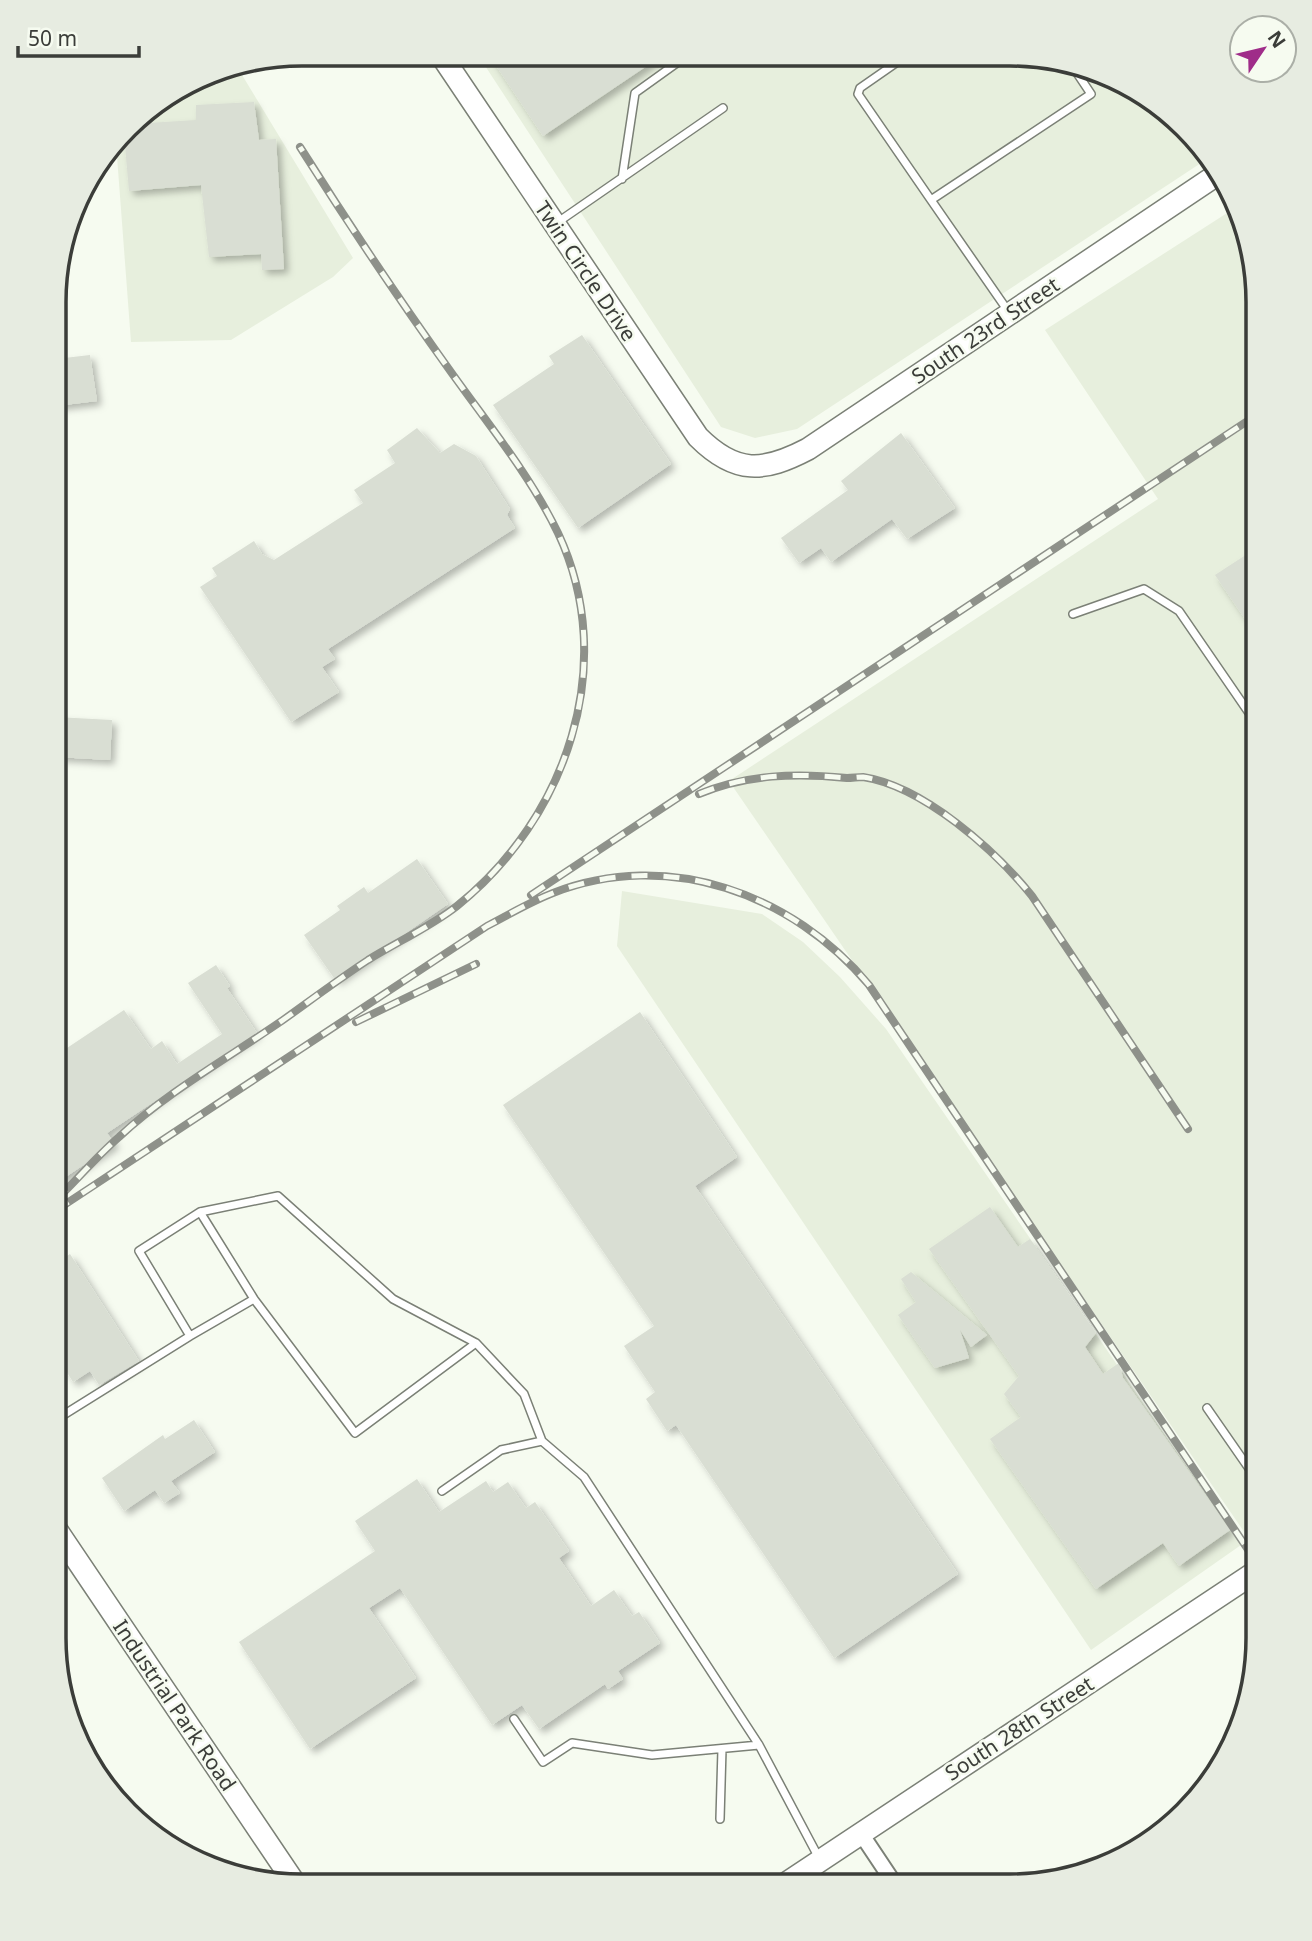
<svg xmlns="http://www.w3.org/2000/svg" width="1312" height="1941" viewBox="0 0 1312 1941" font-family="'Noto Sans',sans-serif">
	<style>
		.built { fill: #e7efdd }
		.building { fill: #d9ded3; filter: url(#shadow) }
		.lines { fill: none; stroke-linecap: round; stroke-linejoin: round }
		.lane-casing { stroke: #7b8076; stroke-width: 10 }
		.street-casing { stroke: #7b8076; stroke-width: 18 }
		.secondary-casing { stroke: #7b8076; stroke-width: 24 }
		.lane { stroke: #fff; stroke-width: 7 }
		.street { stroke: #fff; stroke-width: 14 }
		.secondary { stroke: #fff; stroke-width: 21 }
		.rail-casing { stroke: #8e918a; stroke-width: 8 }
		.rail { stroke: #f6fbf0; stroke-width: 5; stroke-dasharray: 16; stroke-linecap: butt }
		.labels { text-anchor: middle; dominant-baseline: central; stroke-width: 5; stroke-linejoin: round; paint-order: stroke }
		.street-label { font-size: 21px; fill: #3b3d39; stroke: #f6fbf0 }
		.rim { fill: none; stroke: #3b3d39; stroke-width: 3.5 }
	</style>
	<defs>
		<filter id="shadow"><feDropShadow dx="4.5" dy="4.5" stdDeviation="3.5" flood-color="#0004"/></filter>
	</defs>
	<rect width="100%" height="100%" fill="#f6fbf0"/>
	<!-- built -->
	<path class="built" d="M478,55L1042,56L1160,105L1204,161L797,429L755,438L721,427Z
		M236,65L353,258L333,277L231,340L131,342L116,143L139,116L222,68Z
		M1238,206L1258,302L1257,1534L1249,1539L729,781L1158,499L1045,330Z
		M622,891L762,914L803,942L840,977L886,1029L1241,1545L1091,1650L617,946Z"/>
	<!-- building -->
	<path class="building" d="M489,55H663L543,136Z
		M254,102L259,140L276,139L284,269L262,270L261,254L209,257L201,185L129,191L124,134L132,124L196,120V105Z
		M582,335L671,464L578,528L493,405L554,364L549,356Z
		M90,355L97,401L56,406V359Z
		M417,428L440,453L454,444L476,456L510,509L507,515L515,528L328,649L335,659L322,667L339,692L291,722L200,587L217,576L212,568L254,541L262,554L274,560L363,503L354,490L395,463L387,450Z
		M901,433L955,508L907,539L892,519L831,562L821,548L799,563L781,538L848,490L841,481Z
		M1258,547V638L1215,575Z
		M56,717L112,720L110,760L56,757Z
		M417,859L448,904L336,981L304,935L340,910L337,906L364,887L368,893Z
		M216,965L230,986L227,988L257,1033L107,1133L115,1144L55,1184V1056L124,1010L151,1049L162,1041L177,1064L222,1034L188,983Z
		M640,1012L737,1157L695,1186L958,1574L834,1658L676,1425L667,1431L646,1399L655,1392L624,1346L654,1326L503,1105Z
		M990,1207L1018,1247L1030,1239L1096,1333L1085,1347L1103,1374L1119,1363L1123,1378L1230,1530L1179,1566L1163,1543L1096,1589L990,1439L1021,1417L1004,1394L1019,1376L929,1249Z
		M70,1254L139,1361L99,1385L90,1371L73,1382L55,1353V1264Z
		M911,1272L987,1335L971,1347L960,1330L969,1358L935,1368L898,1315L916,1302L901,1279Z
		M194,1420L215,1452L171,1481L180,1493L164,1503L155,1490L124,1511L102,1478L163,1435L165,1439Z
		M417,1479L439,1512L486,1481L493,1492L508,1482L526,1508L535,1502L569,1551L559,1558L591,1606L614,1590L632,1616L639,1612L660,1643L618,1671L623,1679L608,1689L605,1684L539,1729L522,1705L492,1725L400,1588L369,1608L416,1678L310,1749L239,1642L375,1551L355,1521Z"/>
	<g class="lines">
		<!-- lane casing -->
		<g class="lane-casing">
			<path id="lane" d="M809,56L813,62
				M906,56L860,88L858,94L931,200
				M622,179L635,93L688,55
				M558,222L723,108
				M1008,311L931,200L1091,94L1075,70
				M1251,436L1258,446
				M1073,614L1144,589L1179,611L1258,726
				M200,1212L254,1299L355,1433L476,1343
				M190,1336L254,1299
				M1207,1408L1257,1480
				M65,1414L190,1336L139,1251L200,1212L278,1196L393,1299L476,1343L524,1394L542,1441
				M55,1420L65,1414L55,1398
				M442,1491L501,1450L542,1441L584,1477L759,1745L820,1860
				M514,1719L543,1762L572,1743L652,1755L759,1745
				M720,1819L722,1749"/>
		</g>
		<!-- street casing -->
		<g class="street-casing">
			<path id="street" d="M860,1832L896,1886"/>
		</g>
		<!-- secondary casing -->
		<g class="secondary-casing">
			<path id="secondary" d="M441,55L698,437C736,475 764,472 808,449L1215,176
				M54,1526L296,1885
				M782,1886L1257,1571"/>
		</g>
		<!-- lane -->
		<use href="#lane" class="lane"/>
		<!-- street -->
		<use href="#street" class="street"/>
		<!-- secondary -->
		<use href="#secondary" class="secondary"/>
		<!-- rail casing -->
		<g class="rail-casing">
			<path id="rail" d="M699,794C747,774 796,773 847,778C852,778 858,777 863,777C923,786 995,850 1032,896L1188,1129
				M531,895L1258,414
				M356,1022L476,964
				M55,1201C77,1180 96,1157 119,1137C167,1092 228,1058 283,1020C311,1000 339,979 368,960C397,942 430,927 457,906C566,819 620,665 558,533C530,475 488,424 451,372C398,298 348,223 300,147
				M55,1211L487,926C508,915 530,902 553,893C668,848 793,894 869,985L1257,1563"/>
		</g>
		<!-- rail -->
		<use href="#rail" class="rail"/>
	</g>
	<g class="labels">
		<!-- street labels -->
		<g class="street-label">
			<text transform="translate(586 271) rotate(56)">Twin Circle Drive</text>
			<text transform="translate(985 330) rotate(-34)">South 23rd Street</text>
			<text transform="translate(175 1705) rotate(56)">Industrial Park Road</text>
			<text transform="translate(1019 1728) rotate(-33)">South 28th Street</text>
		</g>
	</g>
	<!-- crop -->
	<path d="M0 0H1312V1941H0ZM302 66H1010A236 236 0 0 1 1246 302V1638A236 236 0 0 1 1010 1874H302A236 236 0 0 1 66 1638V302A236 236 0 0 1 302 66Z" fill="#e7ece1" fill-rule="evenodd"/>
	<path class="rim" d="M302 66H1010A236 236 0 0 1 1246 302V1638A236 236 0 0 1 1010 1874H302A236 236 0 0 1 66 1638V302A236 236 0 0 1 302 66Z"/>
	<!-- north arrow -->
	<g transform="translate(1263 49) rotate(55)"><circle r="33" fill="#f6fbf0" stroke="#abafa7" stroke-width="2"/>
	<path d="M0-5L12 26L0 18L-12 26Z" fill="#9f2c89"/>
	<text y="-10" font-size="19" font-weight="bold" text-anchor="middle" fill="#3b3d39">N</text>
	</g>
	<!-- scale -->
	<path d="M18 46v10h121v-10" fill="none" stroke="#3b3d39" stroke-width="3.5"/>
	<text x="28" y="46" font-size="21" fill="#3b3d39" stroke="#f6fbf0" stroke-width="5" paint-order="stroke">50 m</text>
</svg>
